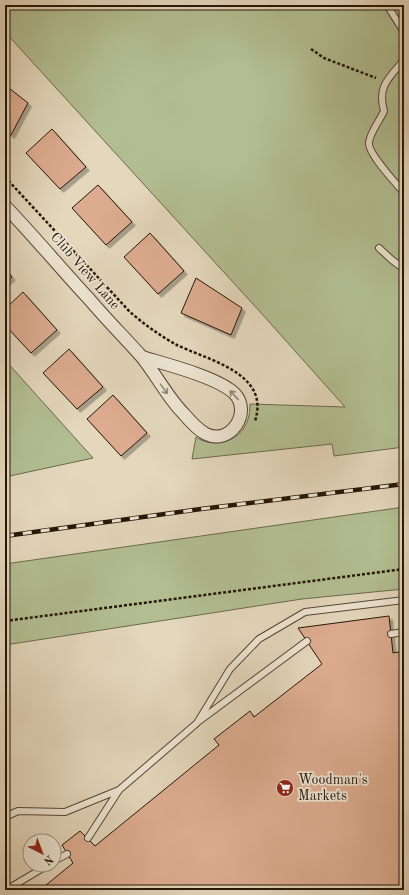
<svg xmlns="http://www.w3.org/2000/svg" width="409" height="895" viewBox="0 0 409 895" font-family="'Old Standard TT',serif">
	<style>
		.green { fill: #b2be92; stroke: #6c6a4c }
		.building { fill: #ddac90; stroke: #251607; filter: url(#shadow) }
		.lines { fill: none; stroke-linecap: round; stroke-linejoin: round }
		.service-casing { stroke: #554634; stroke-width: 8 }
		.minor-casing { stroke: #554634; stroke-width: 14 }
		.path { stroke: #251607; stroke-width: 2.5; stroke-dasharray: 3 2; stroke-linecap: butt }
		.service { stroke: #ede5d3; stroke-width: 6 }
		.minor { stroke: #ede5d3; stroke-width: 12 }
		.rail-casing { stroke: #251607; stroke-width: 4.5 }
		.rail { stroke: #ede5d3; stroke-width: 3; stroke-dasharray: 9; stroke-linecap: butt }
		.oneway { stroke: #938877 }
		.labels { text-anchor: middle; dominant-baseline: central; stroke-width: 3.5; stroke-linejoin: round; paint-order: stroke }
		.street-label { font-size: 14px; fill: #251607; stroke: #ede5d3 }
		.poi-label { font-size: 14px; fill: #251607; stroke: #ede5d3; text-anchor: start }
	</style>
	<defs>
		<filter id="shadow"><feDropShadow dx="3.5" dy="3.5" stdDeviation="0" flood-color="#0004"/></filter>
	</defs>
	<rect width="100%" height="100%" fill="#e4d7bc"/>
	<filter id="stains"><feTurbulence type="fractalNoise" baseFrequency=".005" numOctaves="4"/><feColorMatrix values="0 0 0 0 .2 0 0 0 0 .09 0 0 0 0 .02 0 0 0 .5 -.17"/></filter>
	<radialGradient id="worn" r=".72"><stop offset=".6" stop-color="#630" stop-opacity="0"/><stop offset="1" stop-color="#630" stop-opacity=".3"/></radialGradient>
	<!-- green -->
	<path class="green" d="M5,5H404V447L334,456L332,444L192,459L196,437C211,448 236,443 245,426C249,419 250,412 250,404L345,407L262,314L5,32Z
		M5,360L93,458L5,477Z
		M404,507V589L302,599L5,645V564Z"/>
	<!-- building -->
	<path class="building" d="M5,85L28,103L11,135L5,131Z
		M52,129L86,167L60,189L26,153Z
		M98,185L132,222L106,245L72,208Z
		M150,233L184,271L158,294L124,257Z
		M5,269L12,277L5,283Z
		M196,278L242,308L231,335L181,313Z
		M23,292L57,330L31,353L5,325V309Z
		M69,349L103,387L77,409L43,373Z
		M113,395L147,433L121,456L87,419Z
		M389,616L393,653L404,651V890H40L73,863L62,845L80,831L95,846L219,745L214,739L250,711L254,717L322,664L298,628Z"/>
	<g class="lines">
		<!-- service casing -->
		<g class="service-casing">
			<path id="service" d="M387,5L404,32
				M404,60C389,78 377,86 384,111C379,122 371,131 369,142C367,153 396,183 404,193
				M379,248L392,260L404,269
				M391,634L404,632
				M199,721L307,641
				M5,817L18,811L65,812L119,790L197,723L230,669L259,639L305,612L404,600
				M88,838L119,790
				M54,861L67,854
				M6,890L48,865"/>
		</g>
		<!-- minor casing -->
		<g class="minor-casing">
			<path id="minor" d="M5,206C34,236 61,269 90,300C106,319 124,337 141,356C156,374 167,397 184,414C190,421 198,430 206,434C230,446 253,412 234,393C217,377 165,364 142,357"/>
		</g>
		<!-- path -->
		<path class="path" d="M311,49L324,58L376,78
			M5,177L130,312C144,324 159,335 175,344C206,360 271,372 255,421
			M5,621L404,569"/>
		<!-- service -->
		<use href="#service" class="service"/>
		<!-- minor -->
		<use href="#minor" class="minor"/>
		<!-- rail casing -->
		<g class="rail-casing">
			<path id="rail" d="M5,536L201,509L404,484"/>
		</g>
		<!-- rail -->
		<use href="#rail" class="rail"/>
	</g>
	<!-- one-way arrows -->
	<defs><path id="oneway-shaft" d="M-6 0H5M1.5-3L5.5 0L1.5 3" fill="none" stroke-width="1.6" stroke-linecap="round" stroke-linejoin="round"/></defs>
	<g class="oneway">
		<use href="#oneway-shaft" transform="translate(164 389) rotate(54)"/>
		<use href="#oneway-shaft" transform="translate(234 395) rotate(-133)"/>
	</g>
	<!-- icons -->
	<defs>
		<g id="supermarket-disc" transform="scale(0.9)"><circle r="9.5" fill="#8f2418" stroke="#ede5d3"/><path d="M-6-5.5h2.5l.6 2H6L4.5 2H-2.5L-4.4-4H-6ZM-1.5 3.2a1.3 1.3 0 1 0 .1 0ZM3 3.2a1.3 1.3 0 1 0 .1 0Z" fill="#fff"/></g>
	</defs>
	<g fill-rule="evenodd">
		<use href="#supermarket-disc" x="285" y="788"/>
	</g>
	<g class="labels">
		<!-- street labels -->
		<g class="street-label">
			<text transform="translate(85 271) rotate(49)">Club View Lane</text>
		</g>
		<!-- poi labels -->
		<g class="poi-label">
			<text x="298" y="780">Woodman's<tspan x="298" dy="16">Markets</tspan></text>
		</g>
	</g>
	<!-- margin -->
	<rect width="409" height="895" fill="none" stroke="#e4d7bc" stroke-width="20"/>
	<rect x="6" y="6" width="397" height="883" fill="none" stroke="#251607" stroke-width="2"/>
	<rect x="10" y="10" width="389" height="875" fill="none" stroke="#251607"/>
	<!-- north arrow -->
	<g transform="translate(42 853) rotate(138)"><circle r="19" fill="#ede5d3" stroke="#9d9281"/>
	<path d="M0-3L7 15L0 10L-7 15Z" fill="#8f2418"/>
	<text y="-6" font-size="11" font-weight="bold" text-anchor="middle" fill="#251607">N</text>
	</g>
	<rect width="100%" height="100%" filter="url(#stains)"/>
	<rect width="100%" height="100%" fill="url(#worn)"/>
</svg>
